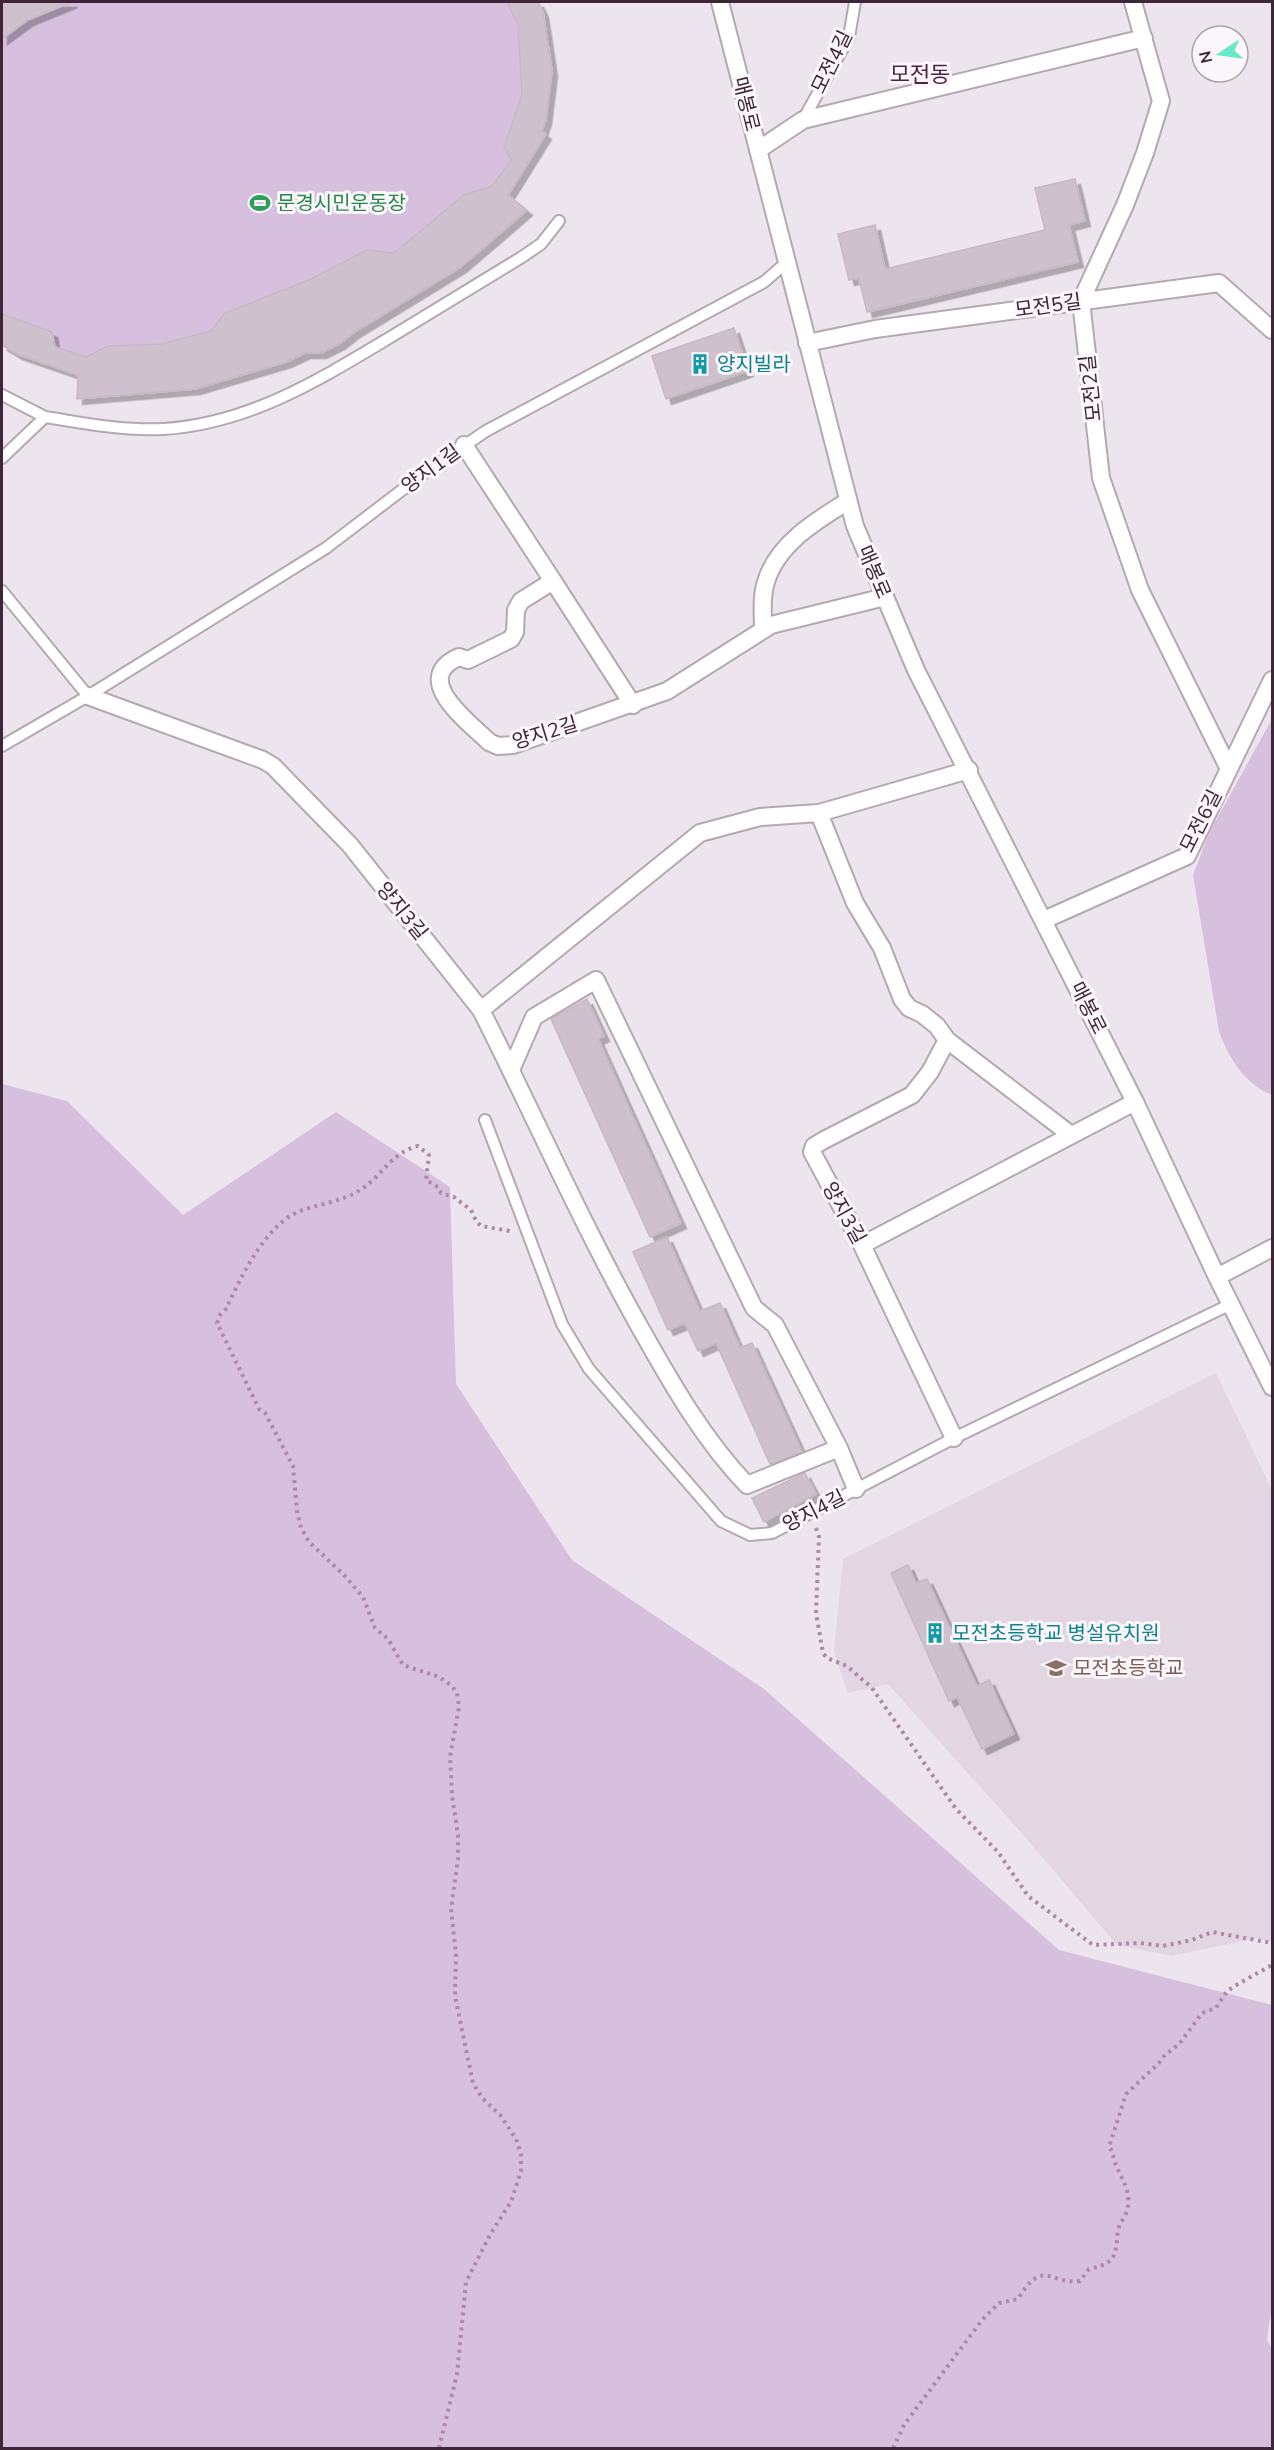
<svg xmlns="http://www.w3.org/2000/svg" width="1274" height="2450" viewBox="0 0 1274 2450" font-family="'Nunito Sans','Noto Sans KR',sans-serif">
	<style>
		.built { fill: #e1d6e1 }
		.green { fill: #d6c0dd }
		.building { fill: #cec1cd; stroke: #c7b8c5; stroke-width: 1.5; filter: url(#shadow) }
		.lines { fill: none; stroke-linecap: round; stroke-linejoin: round }
		.service-casing { stroke: #b5a8b3; stroke-width: 14 }
		.minor-casing { stroke: #b5a8b3; stroke-width: 20 }
		.tertiary-casing { stroke: #b5a8b3; stroke-width: 20 }
		.path { stroke: #af88a8; stroke-width: 4; stroke-dasharray: 3 4.5; stroke-linecap: butt }
		.service { stroke: #fff; stroke-width: 10 }
		.minor { stroke: #fff; stroke-width: 16 }
		.tertiary { stroke: #fff; stroke-width: 16 }
		.labels { text-anchor: middle; dominant-baseline: central; stroke-width: 6; stroke-linejoin: round; paint-order: stroke }
		.street-label { font-size: 20px; fill: #3e2538; stroke: #faf6fa }
		.leisure-label { font-size: 20px; fill: #27864d; stroke: #faf6fa; text-anchor: start }
		.culture-label { font-size: 20px; fill: #0d838f; stroke: #faf6fa; text-anchor: start }
		.education-label { font-size: 20px; fill: #785e54; stroke: #faf6fa; text-anchor: start }
		.quarter-label { font-size: 22px; fill: #4f2244; stroke: #faf6fa }
	</style>
	<defs>
		<filter id="shadow"><feDropShadow dx="5.5" dy="5.5" stdDeviation="0" flood-color="#0004"/></filter>
	</defs>
	<rect width="100%" height="100%" fill="#ede5ed"/>
	<!-- built -->
	<path class="built" d="M1216,1373L1272,1490V1941L1257,1938L1172,1956L1117,1945L1026,1838L888,1684L848,1693L834,1652L843,1559Z"/>
	<!-- green -->
	<path class="green" d="M2,2H538C544,14 545,28 548,42C557,105 541,142 508,195L527,210L461,267L355,331L339,344L321,353H305L286,362L195,389L77,399V375L17,354L2,345Z
		M1272,719V1095C1245,1084 1229,1059 1219,1031L1193,875L1209,833Z
		M2,1084L67,1101L183,1215L336,1112L450,1187L456,1384L572,1560L764,1689L1059,1950L1272,2005V2305L1267,2339L1272,2351V2448H2Z"/>
	<!-- building -->
	<path class="building" d="M2,2H72L28,20L2,39Z
		M507,2H538L543,12L552,71L546,119L542,131L546,134L508,195L527,210L461,267L356,331L339,344L321,353H305L286,362L195,389L77,399L78,375L17,354L2,345V314L52,332L55,347L86,357L108,346L162,344L211,331L225,313L309,280L367,250L394,253L464,195L492,186L511,160L504,147L522,95L518,25Z
		M1075,179L1085,221L1069,225L1078,262L867,312L859,278L849,280L838,234L875,225L885,269L1045,230L1035,188Z
		M734,328L748,371L666,399L652,356Z
		M587,999L604,1036L598,1039L681,1223L650,1237L551,1019Z
		M667,1237L700,1311L720,1303L740,1348L752,1343L802,1452L770,1464L716,1343L698,1351L685,1323L668,1330L633,1252Z
		M805,1473L816,1494L764,1522L752,1498Z
		M908,1565L916,1583L927,1579L977,1686L989,1680L1014,1734L982,1749L957,1697L949,1701L891,1573Z"/>
	<g class="lines">
		<!-- service casing -->
		<g class="service-casing">
			<path id="service" d="M803,120L849,37L855,2
				M2,395L45,417L2,458
				M45,417C84,423 123,431 163,429C248,424 319,380 389,338C434,311 478,284 522,257L541,244L559,221
				M2,591L88,696
				M2,746L88,696L326,548L427,471L486,431L764,282L787,262
				M485,1120L562,1324L589,1369L721,1521L750,1535L772,1533L954,1438L1231,1304"/>
		</g>
		<!-- minor casing -->
		<g class="minor-casing">
			<path id="minor" d="M1133,2L1161,101L1145,153L1125,205L1081,301L1101,478L1140,590L1228,767
				M758,150L803,120L1144,38
				M807,343L875,329L1219,283L1272,330
				M464,445L553,581L521,601L516,610L515,632L511,639L468,660L459,657C409,679 470,723 489,742L498,746L513,745L667,691L771,625L885,597
				M553,581L633,705
				M763,629C763,614 761,596 766,582C777,544 817,520 848,501
				M88,696L263,760L273,766L350,845L481,1010L700,833L760,817L819,813L969,770
				M819,813L855,903L882,948L902,999L909,1008L922,1014L937,1026L947,1040L930,1072L912,1095L824,1140L814,1146L812,1152L862,1245L954,1438
				M481,1010C535,1117 583,1227 642,1331C673,1386 704,1440 747,1485L839,1448L775,1325L754,1308L596,980L534,1017L511,1070
				M947,1040L1071,1135
				M862,1245L1135,1102
				M839,1448L856,1489"/>
		</g>
		<!-- tertiary casing -->
		<g class="tertiary-casing">
			<path id="tertiary" d="M720,2L855,526L916,670L1135,1102L1217,1277L1272,1387
				M1044,920L1187,856L1272,680
				M1217,1277L1272,1248"/>
		</g>
		<!-- path -->
		<path class="path" d="M816,1528L819,1537L816,1613L823,1653L827,1658L847,1666L872,1688L956,1809L998,1852L1028,1896L1093,1945L1140,1943L1163,1946L1192,1940L1212,1932L1272,1943
			M439,2448L457,2374L466,2282L491,2233L511,2202L521,2171V2154L516,2139L501,2116L482,2098L473,2083L455,1996L456,1954L451,1909L458,1859V1835L452,1795L450,1757L459,1707L457,1693L452,1686L439,1677L403,1665L388,1639L375,1628L363,1597L344,1575L309,1542L301,1528L297,1511L293,1466L265,1413L259,1409L217,1323L220,1315L226,1309C241,1277 265,1225 300,1211C319,1204 343,1201 360,1190C383,1176 390,1153 418,1146L429,1155L426,1180L438,1187L441,1193L454,1197L471,1210L476,1221L481,1226L510,1231
			M893,2448L904,2425L982,2320L999,2303L1018,2299C1043,2257 1050,2285 1080,2281L1089,2269C1118,2263 1115,2255 1118,2230C1119,2224 1124,2219 1126,2213C1134,2191 1120,2179 1114,2160C1113,2154 1113,2152 1109,2147L1126,2094L1159,2063L1163,2057L1180,2043L1202,2013L1216,2008L1227,1991L1238,1984L1272,1965"/>
		<!-- service -->
		<use href="#service" class="service"/>
		<!-- minor -->
		<use href="#minor" class="minor"/>
		<!-- tertiary -->
		<use href="#tertiary" class="tertiary"/>
	</g>
	<!-- icons -->
	<defs>
		<g id="stadium-bare" transform="scale(1.62)"><path d="M0-5a6.5 5 0 1 0 0 10a6.5 5 0 1 0 0-10ZM-3.5-1.8h7v3.6h-7Z" fill="#2e9e5b" stroke="#faf6fa" stroke-width="2.5" paint-order="stroke"/></g>
		<g id="building-bare" transform="scale(1.62)"><path d="M-4-6H4V6H1V3H-1V6H-4ZM-2.5-4.3h1.7v1.8h-1.7ZM.8-4.3h1.7v1.8H.8ZM-2.5-1h1.7V.8h-1.7ZM.8-1h1.7V.8H.8Z" fill="#0f9aa8" stroke="#faf6fa" stroke-width="2.5" paint-order="stroke"/></g>
		<g id="school-bare" transform="scale(1.62)"><path d="M0-5L7-2L0 1L-7-2ZM-4 1L0 2.5L4 1V4Q0 6-4 4Z" fill="#8d6e63" stroke="#faf6fa" stroke-width="2.5" paint-order="stroke"/></g>
	</defs>
	<g fill-rule="evenodd">
		<use href="#stadium-bare" x="260" y="203"/>
		<use href="#building-bare" x="700" y="364"/>
		<use href="#building-bare" x="935" y="1633"/>
		<use href="#school-bare" x="1056" y="1668"/>
	</g>
	<g class="labels">
		<!-- street labels -->
		<g class="street-label">
			<text transform="translate(832 62) rotate(-64)">모전4길</text>
			<text transform="translate(746 104) rotate(76)">매봉로</text>
			<text transform="translate(1048 306) rotate(-8)">모전5길</text>
			<text transform="translate(1091 388) rotate(-96)">모전2길</text>
			<text transform="translate(431 469) rotate(-36)">양지1길</text>
			<text transform="translate(874 572) rotate(67)">매봉로</text>
			<text transform="translate(545 733) rotate(-17)">양지2길</text>
			<text transform="translate(1201 821) rotate(-63)">모전6길</text>
			<text transform="translate(402 911) rotate(51)">양지3길</text>
			<text transform="translate(1088 1008) rotate(63)">매봉로</text>
			<text transform="translate(844 1213) rotate(61)">양지3길</text>
			<text transform="translate(814 1511) rotate(-27)">양지4길</text>
		</g>
		<!-- leisure labels -->
		<g class="leisure-label">
			<text x="277" y="203">문경시민운동장</text>
		</g>
		<!-- culture labels -->
		<g class="culture-label">
			<text x="717" y="364">양지빌라</text>
			<text x="952" y="1633">모전초등학교 병설유치원</text>
		</g>
		<!-- education labels -->
		<g class="education-label">
			<text x="1073" y="1668">모전초등학교</text>
		</g>
		<!-- quarter labels -->
		<g class="quarter-label">
			<text x="920" y="75">모전동</text>
		</g>
	</g>
	<!-- border -->
	<rect width="1274" height="2450" fill="none" stroke="#3e2538" stroke-width="6"/>
	<!-- north arrow -->
	<g transform="translate(1220 54) rotate(257)"><circle r="28" fill="#faf6fa" stroke="#afa2ac" stroke-width="1.5"/>
	<path d="M0-4.5L10 22L0 15L-10 22Z" fill="#68e8c7"/>
	<text y="-9" font-size="16" font-weight="bold" text-anchor="middle" fill="#3e2538">N</text>
	</g>
</svg>
